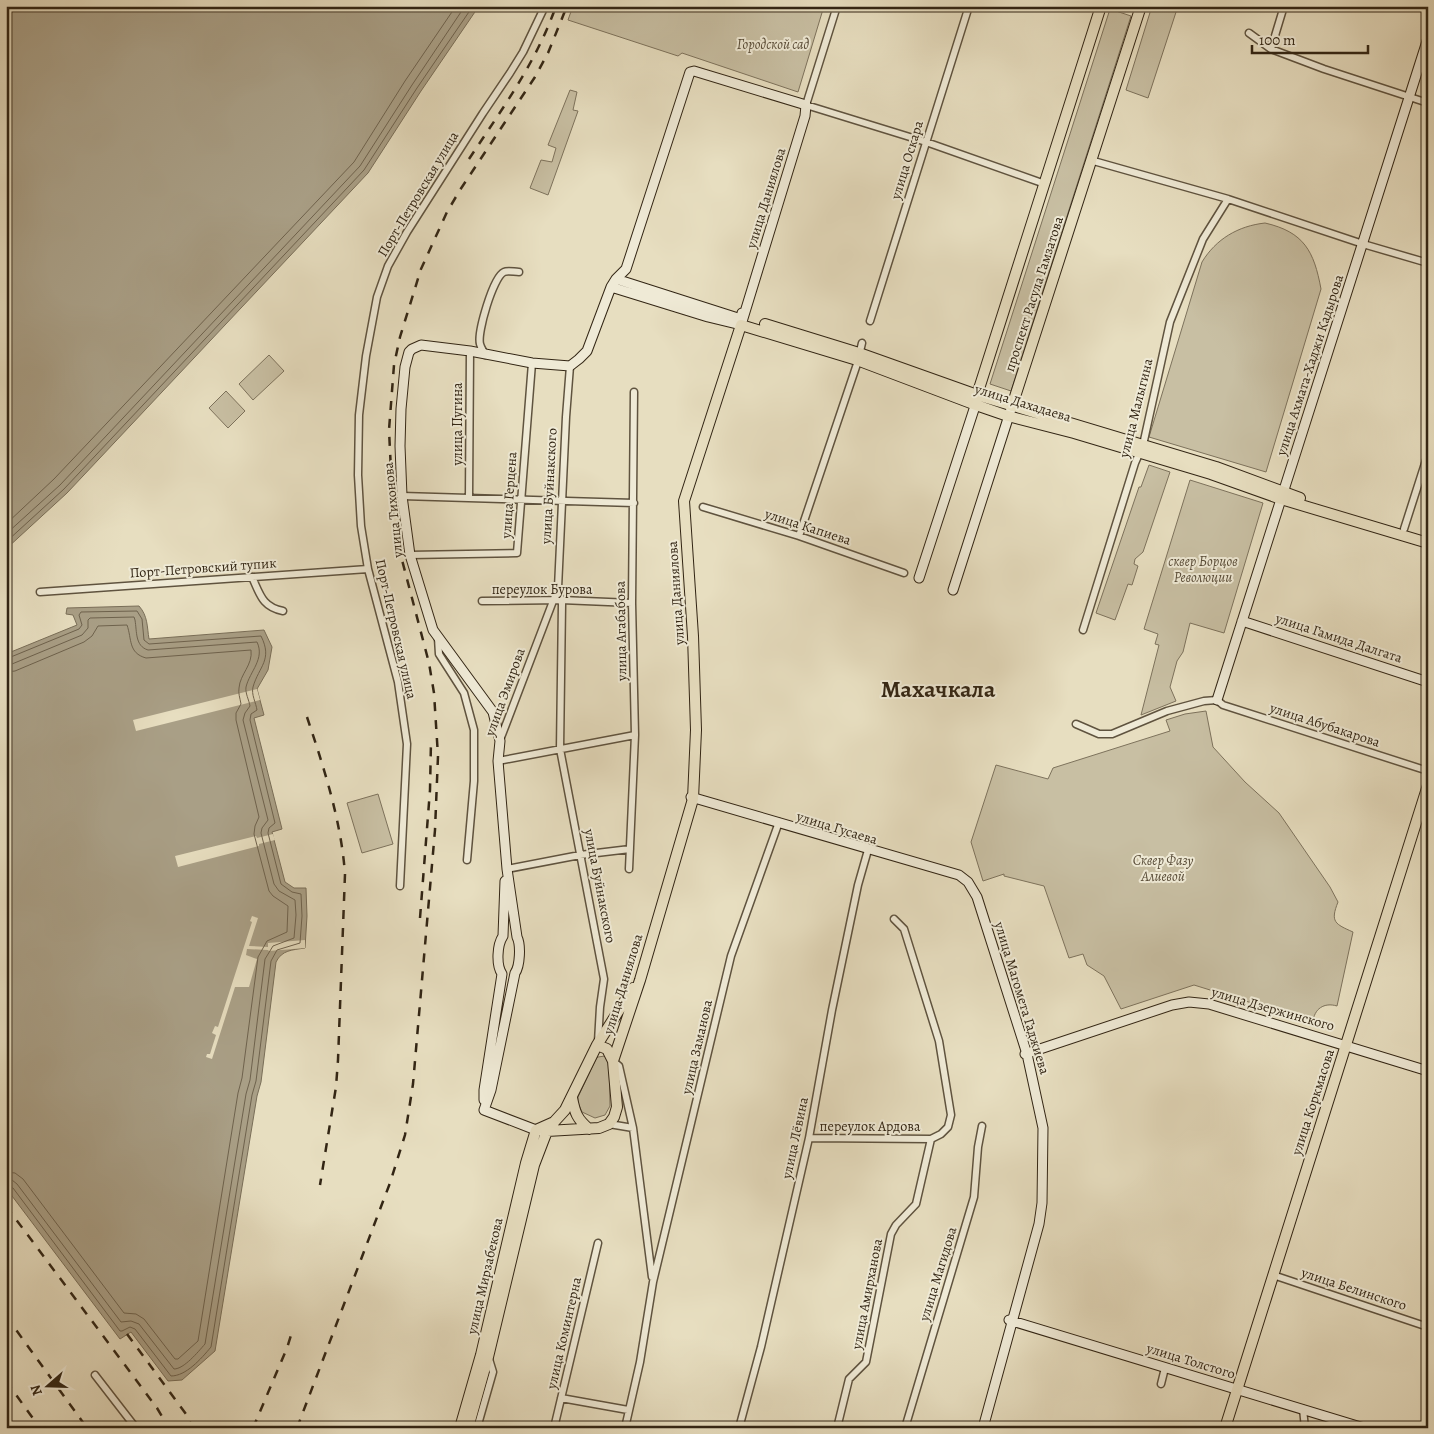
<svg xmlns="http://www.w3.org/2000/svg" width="1434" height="1434" viewBox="0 0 1434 1434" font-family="Alegreya,serif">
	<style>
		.green { fill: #c8bfa3; stroke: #7d725c }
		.water { fill: #a99f86; stroke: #796e58 }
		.pier { fill: #e7dec0 }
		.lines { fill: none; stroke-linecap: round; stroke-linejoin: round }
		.shore { stroke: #6e624d; stroke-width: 1 }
		.street-casing { stroke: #5f533f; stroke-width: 9 }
		.secondary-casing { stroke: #322514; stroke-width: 11 }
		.primary-casing { stroke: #322514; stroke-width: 12 }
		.street { stroke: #efead6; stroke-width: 6 }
		.secondary { stroke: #efead6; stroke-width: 9 }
		.primary { stroke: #e7dec0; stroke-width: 10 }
		.rail { stroke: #322514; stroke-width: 2.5; stroke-dasharray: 9 9; stroke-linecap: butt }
		.labels { text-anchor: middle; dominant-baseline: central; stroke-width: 4; stroke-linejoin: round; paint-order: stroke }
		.park-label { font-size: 14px; font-style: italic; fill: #584c38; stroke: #efead6 }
		.street-label { font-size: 14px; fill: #322514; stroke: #efead6 }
		.town-label { font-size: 24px; font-weight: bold; fill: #322514; stroke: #efead6 }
	</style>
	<rect width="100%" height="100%" fill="#e7dec0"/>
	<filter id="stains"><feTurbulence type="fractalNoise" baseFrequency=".004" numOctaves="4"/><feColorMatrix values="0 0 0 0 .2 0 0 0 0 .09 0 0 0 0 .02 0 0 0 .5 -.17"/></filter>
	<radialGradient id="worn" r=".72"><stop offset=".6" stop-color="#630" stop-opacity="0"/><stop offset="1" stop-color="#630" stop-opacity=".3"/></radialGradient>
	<!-- green -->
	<path class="green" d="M573,6H824L798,92L682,53L678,56L568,20Z
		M1152,6H1178L1148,98L1126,90Z
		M1110,9L1131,16L1011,391L990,384Z
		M570,90L577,92L573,110L578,111L548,195L530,188L541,160L552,162L556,148L548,145Z
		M1265,223C1304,232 1314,251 1321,289L1266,472L1149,437L1202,262C1216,239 1238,226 1265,223Z
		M269,355L284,371L253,400L239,384Z
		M226,391L245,411L228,428L209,408Z
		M1149,465L1170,472L1143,552L1135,559L1134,564L1138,566L1132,585L1128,584L1115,620L1096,613L1139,487H1141Z
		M1190,480L1263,503L1224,633L1190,623L1183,652L1177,661L1170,687L1176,701L1141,715L1159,645L1155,644L1158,634L1144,629Z
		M1206,711L1213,747L1245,782L1279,813L1330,887L1338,902C1330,922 1335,924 1353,932L1337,1006C1324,1002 1314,1009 1313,1022L1194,985L1121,1009L1104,976L1087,965L1083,954L1069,958L1044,886L1004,876V874L983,881L971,842L996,765L1048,779L1053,768L1170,731L1166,720L1185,714Z
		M378,794L393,844L362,853L347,803Z
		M605,1056L609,1061L610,1106L605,1115L595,1118L582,1112L578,1103V1097L596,1059L598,1057Z"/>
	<!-- water -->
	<path class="water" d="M6,6H479L421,91L368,173L67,493L6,549Z
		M139,606C148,616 147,627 149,639L264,630L272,647L268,670L257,689L264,715L254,718L282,829L272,832L285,882L294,888H306L307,916L305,948C292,950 282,950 276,962L261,1082L257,1096L215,1351L182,1380L168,1381L131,1332L120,1339L6,1188V654L77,625L73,615L66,614L67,608Z"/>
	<!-- pier -->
	<path class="pier" d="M257,689L260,700L136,731L133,720Z
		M273,834L275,840L259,844V846L178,867L175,856L256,836L257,838Z
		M252,916L258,918L249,946L268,947V943L305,940V948L269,951L268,950L247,949L246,955L257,959L249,987H235L212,1059L206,1057L207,1054H210L216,1035L212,1033L215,1026L218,1027L252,922L250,921Z"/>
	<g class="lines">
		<!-- shore -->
		<path class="shore" d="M6,524L54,479L354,162L405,81L456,6
			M6,534L60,485L360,166L412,85L465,6
			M6,542L64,489L364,170L417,88L473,6
			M6,659L79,629L82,625L79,615L81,612L137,611L142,619L144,640L149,644L261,636C273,660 259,666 253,687C251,694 256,703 257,710L251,714L250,720L275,823L269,828L268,833L281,884L292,892L301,894L302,916L300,943L277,950L271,961L256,1081L252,1095L211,1347C201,1359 186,1376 171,1376L135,1329L130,1327L122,1331H120L13,1188L6,1186
			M6,665L12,664L82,635L88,628V620L90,618L134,617L135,620C137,632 135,646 148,650L257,642C265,659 250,671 246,687C245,693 249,700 250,706L245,713L243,720L268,820L262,828L261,833L274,884L279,891L295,900L296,915L294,938L273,946L265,959L250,1080L246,1094L205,1344C198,1352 184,1369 174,1369L139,1324L131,1321L121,1322L17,1184L12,1180L6,1179
			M6,672L15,671L84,642L92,636L98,626L127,625C132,639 128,653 146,658L251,650C253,665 240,674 239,688C238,693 240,698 241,704L236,713V720L259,817L255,826L254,834L269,891L273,896L288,906L287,932L267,941L258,957L242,1078L238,1093L198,1341L178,1359H175L144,1319L136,1314L124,1313L23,1179L15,1173L6,1172"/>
		<!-- street casing -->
		<g class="street-casing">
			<path id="street" d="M837,6L806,105L926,142L1045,184
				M1131,6L1140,9
				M1249,33L1271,49L1324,69L1428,103
				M1271,49L1284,6
				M1090,160L1228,199L1363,244L1428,263
				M870,321L969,6
				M485,355C484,352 481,348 480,344C477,333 493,277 504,272C508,270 514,272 519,272
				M570,366L566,417L558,588L562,604L560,749L604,979L600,1007L598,1042
				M402,496L634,503
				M469,497L470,351
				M703,507L799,536L904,573
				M1404,529L1428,454
				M799,536L857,364L862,343
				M410,555L517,553L532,363
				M252,577C260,594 262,607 283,611
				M40,592L368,569
				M482,601L561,600L632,603
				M1083,630L1135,463L1143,445L1170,322L1203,239L1228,199
				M438,638L439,654L464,693L474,730V781L467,860
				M1076,724L1099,734H1112L1167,711L1204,701L1217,700L1223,705L1428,771
				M500,740L558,588
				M498,761L635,735
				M507,869L580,855L630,849
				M629,869L635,735L632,603L634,392
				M400,886L407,744L398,682L368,569L361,526L358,475L359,415L366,356L377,297L388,266L407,232L483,113L510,73L523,52L545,6
				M613,1061L619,1066L633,1128L652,1277
				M609,1124L633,1128
				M809,1138L931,1139
				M1273,1275L1428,1327
				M95,1375L136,1428
				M1161,1384L1165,1368
				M561,1398L628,1410
				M1303,1409L1305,1428
				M477,1428L493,1372L489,1359
				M554,1428L598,1243
				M625,1428L640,1362L653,1282L731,956L779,822
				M739,1428L761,1347L809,1138L832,1010L858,885L868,850
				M837,1428L849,1379L866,1362L891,1234L896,1225L916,1204L931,1139L941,1134L948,1127L951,1115L939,1041L904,929L894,919
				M905,1428L974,1197L978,1147L982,1126"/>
		</g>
		<!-- secondary casing -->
		<g class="secondary-casing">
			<path id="secondary" d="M616,279L741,319L742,313
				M919,578L977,400
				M953,590L1012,406
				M1242,621L1428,682
				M1217,700L1428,38
				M691,797L959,875L968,882L977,897L1027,1054L1043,1128L1042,1203L1039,1224L983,1428
				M1025,1054L1172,1005L1189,1002L1209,1004L1428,1071
				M484,1100V1090L502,974C496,965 497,945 503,936L505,881
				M484,1110L491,1090L515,973C520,966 521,945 517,937L507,869L498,761L500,741L493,712L433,630L410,555L402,496L400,446L401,409L405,367L409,352L412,349L421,345L470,351L532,363L570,366L579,359L587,351L611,287L616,279L626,269L690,72L694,71L806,105L805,116L741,325L708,317L611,287
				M484,1110L536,1130L543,1131
				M1009,1320L1364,1428"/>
		</g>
		<!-- primary casing -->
		<g class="primary-casing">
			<path id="primary" d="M765,324L859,353L977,395L1216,467L1300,498
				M977,395L1101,6
				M1012,406L1141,6
				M597,1045L607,1049L613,1061
				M572,1098C575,1113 577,1119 589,1129
				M460,1428L481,1355L526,1163L536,1130L554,1122L565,1110L597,1045L633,988
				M468,1428L488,1357L534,1165L547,1131L599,1128L609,1124L614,1117L617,1107L613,1061L640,980L693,799L696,730L693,636L684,501L741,325L857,360L976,405L1008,416L1074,433L1211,474L1281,499L1428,543
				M1225,1428L1428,785"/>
		</g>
		<!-- street -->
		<use href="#street" class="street"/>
		<!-- secondary -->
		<use href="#secondary" class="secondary"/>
		<!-- primary -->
		<use href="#primary" class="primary"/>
		<!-- rail -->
		<path class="rail" d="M469,159C502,109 536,63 556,6
			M307,717C324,768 341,820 345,874L338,1060L336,1087L320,1185
			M420,918L430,790L431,741
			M6,1206L157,1408L169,1428
			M6,1316L87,1428
			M127,1334L186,1414L193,1428
			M6,1381L40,1428
			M253,1428L287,1348L293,1329
			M297,1428L390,1183L405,1135L413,1084L435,830L438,756L434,693L429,663L402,560L393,512L389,430L394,365L400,337L421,269L447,212L460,190L535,77L548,53L567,6"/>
	</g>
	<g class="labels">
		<!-- park labels -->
		<g class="park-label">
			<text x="773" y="44">Городской сад</text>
			<text x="1203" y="561">сквер Борцов<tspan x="1203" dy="16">Революции</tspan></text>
			<text x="1163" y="860">Сквер Фазу<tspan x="1163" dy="16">Алиевой</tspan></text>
		</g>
		<!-- street labels -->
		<g class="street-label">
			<text transform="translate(907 160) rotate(-73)">улица Оскара</text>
			<text transform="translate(418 194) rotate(-59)">Порт-Петровская улица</text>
			<text transform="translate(766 198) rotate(-73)">улица Даниялова</text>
			<text transform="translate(1034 294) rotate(-72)">проспект Расула Гамзатова</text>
			<text transform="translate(1310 365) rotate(-72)">улица Ахмата-Хаджи Кадырова</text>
			<text transform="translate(1023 403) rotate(17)">улица Дахадаева</text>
			<text transform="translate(1136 408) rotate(-76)">улица Малыгина</text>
			<text transform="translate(457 424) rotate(-90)">улица Пугина</text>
			<text transform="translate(549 486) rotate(-87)">улица Буйнакского</text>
			<text transform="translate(509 495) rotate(-86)">улица Герцена</text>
			<text transform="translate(393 510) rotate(-96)">улица Тихонова</text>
			<text transform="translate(808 527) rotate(18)">улица Капиева</text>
			<text transform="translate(203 568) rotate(-4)">Порт-Петровский тупик</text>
			<text x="542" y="589">переулок Бурова</text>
			<text transform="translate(676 593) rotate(-94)">улица Даниялова</text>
			<text transform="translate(396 629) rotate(77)">Порт-Петровская улица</text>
			<text transform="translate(621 631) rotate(-91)">улица Агабабова</text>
			<text transform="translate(1339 638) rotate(18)">улица Гамида Далгата</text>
			<text transform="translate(505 692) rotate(-70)">улица Эмирова</text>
			<text transform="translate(1325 725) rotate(18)">улица Абубакарова</text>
			<text transform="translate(837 828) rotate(17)">улица Гусаева</text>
			<text transform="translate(600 886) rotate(79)">улица Буйнакского</text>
			<text transform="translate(623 984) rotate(-73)">улица Даниялова</text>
			<text transform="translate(1022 998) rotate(73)">улица Магомета Гаджиева</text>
			<text transform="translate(1273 1009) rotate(16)">улица Дзержинского</text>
			<text transform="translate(697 1047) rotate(-77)">улица Заманова</text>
			<text transform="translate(1313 1102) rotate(-72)">улица Коркмасова</text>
			<text x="870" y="1126">переулок Ардова</text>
			<text transform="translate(795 1138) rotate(-78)">улица Лёвина</text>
			<text transform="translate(938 1274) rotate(-73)">улица Магидова</text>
			<text transform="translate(485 1276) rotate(-77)">улица Мирзабекова</text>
			<text transform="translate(1354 1289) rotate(18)">улица Белинского</text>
			<text transform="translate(867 1294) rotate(-79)">улица Амирханова</text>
			<text transform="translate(564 1333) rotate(-77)">улица Коминтерна</text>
			<text transform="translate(1191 1361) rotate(17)">улица Толстого</text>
		</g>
		<!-- town labels -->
		<g class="town-label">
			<text x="938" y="689">Махачкала</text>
		</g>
	</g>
	<!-- margin -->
	<rect width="1434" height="1434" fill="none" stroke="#e7dec0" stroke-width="25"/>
	<rect x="8" y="8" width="1419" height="1419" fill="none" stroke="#322514" stroke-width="2.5"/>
	<rect x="12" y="12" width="1409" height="1409" fill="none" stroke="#322514"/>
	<!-- north arrow -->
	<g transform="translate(48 1386) rotate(250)" stroke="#efead6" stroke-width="4" paint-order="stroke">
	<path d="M0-4L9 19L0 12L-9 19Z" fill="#322514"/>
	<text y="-8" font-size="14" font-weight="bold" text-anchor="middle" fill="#322514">N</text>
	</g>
	<!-- scale -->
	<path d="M1252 45v8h116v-8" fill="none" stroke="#322514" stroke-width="2.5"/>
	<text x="1259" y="45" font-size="15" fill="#322514" stroke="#efead6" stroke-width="4" paint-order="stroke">100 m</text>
	<rect width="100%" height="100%" filter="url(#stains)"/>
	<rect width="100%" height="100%" fill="url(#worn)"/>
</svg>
